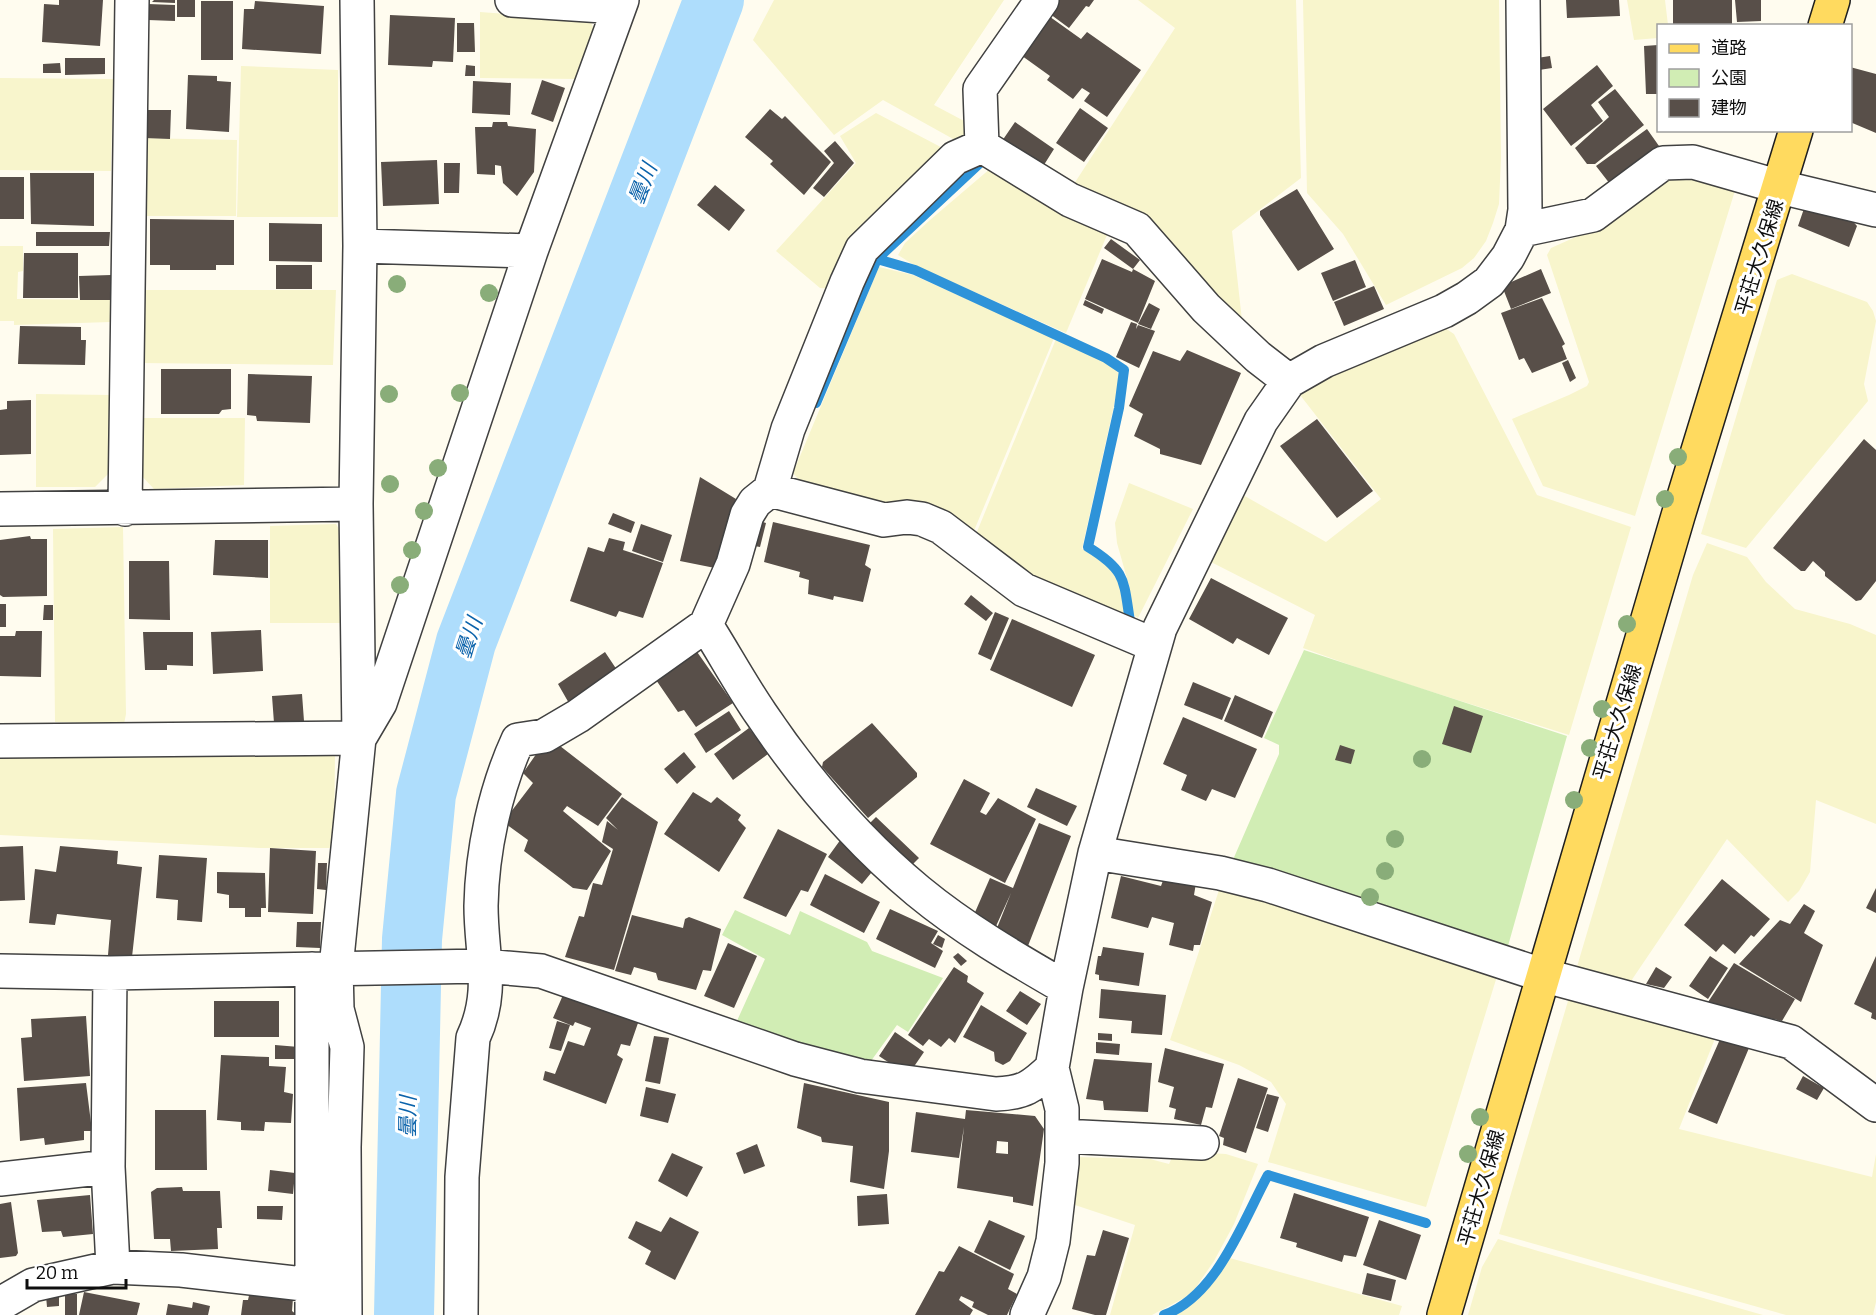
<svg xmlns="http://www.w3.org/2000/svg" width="1876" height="1315" viewBox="0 0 1876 1315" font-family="Bitter,'Noto Sans JP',serif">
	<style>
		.farmland { fill: #f8f5cc }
		.green { fill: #d1edb4 }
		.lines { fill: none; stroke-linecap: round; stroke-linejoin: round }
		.stream { stroke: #2e93d9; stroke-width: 10 }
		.river { stroke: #aeddfc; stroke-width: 60 }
		.building { fill: #584f49; fill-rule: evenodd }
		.minor-casing { stroke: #414141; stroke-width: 36 }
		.major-casing { stroke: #1f1f1f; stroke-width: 36 }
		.minor { stroke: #fff; stroke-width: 33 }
		.major { stroke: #ffda5f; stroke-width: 33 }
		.tree { fill: #89ad79 }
		.labels { text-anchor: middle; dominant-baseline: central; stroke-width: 6; stroke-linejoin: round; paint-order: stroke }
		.street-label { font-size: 20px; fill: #0e0e0e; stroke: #fff }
		.water-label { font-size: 21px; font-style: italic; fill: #0b63ab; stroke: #fff }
	</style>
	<rect width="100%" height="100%" fill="#fffcef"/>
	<!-- farmland -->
	<path class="farmland" d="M774,0H1004L934,105L966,122L970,136L964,145L883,100L834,135L753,40Z
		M1138,0H1296L1301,178L1232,231L1242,320L1072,187L1175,28Z
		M1303,0H1499L1501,158L1499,204L1493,223L1486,241L1474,258L1462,268L1386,305L1343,234L1307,193Z
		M1627,0H1665L1668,25L1658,26V38L1634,40Z
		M480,12L590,20L596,35L579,79L480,78Z
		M241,66L338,70V217H237Z
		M0,78L113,79L111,171L0,170Z
		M876,113L954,154L833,289L820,288L776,251L856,163L840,136Z
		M140,138L237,140L236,216H139Z
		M991,168L1063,205L1107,235L1066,333L914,265L898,255L905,243L930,220Z
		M1670,171L1737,184L1635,516L1543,486L1512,419L1569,395L1587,386L1589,382L1547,255L1551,248L1589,231Z
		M0,246H23V271L18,272L17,299L111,300V322L14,325V321H0Z
		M879,267L913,275L1054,338L971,538L807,489L793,473Z
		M1792,274L1867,302L1873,311L1876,321L1864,384L1868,401L1746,548L1701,534L1777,280Z
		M140,290H336L333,365L139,363Z
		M1445,328L1454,334L1537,495L1631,527L1569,735L1375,674L1303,648L1315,615L1211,562L1243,495L1326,542L1381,499L1300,395L1318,382Z
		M1056,339L1111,365L1119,374V383L1082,549L1113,566L1120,580L1126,626L1025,578L974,539Z
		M36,394L111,395L109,473L95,487H36Z
		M138,418H245L244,485L154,489L139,473Z
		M1129,483L1193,509L1138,618L1130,612V589L1117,543L1115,523Z
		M336,524L344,538L342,623H270V526Z
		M123,527L126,714L124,724L55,722L53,529Z
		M1707,543L1747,557L1766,582L1795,609L1850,624L1876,635V824L1816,800L1810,872L1799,891L1788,902L1727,839L1629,984L1576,970L1693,575Z
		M335,752L334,848H261L0,835V755Z
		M1220,887L1498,973L1426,1207L1268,1162L1286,1104L1271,1082L1239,1065L1170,1040Z
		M1575,999L1716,1036L1679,1129L1872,1177L1876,1154V1302L1873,1315H1786L1499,1234L1568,1001Z
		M1175,1151L1226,1154L1258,1164L1234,1224L1214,1261L1194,1290L1184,1298L1152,1315H1110L1135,1225L1069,1203L1076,1157L1150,1159L1169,1164Z
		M1498,1239L1538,1251L1763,1315H1468L1482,1267Z
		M1226,1257L1402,1306L1399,1315H1170L1201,1295Z"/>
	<!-- green -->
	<path class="green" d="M1304,650L1567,736L1508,946L1280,873L1232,862L1279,754V745L1264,738Z
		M735,910L790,935L800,911L867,942L872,951L943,978L908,1032L897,1025L871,1061L819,1049L736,1023L765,959L722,935Z"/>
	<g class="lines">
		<!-- stream -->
		<path class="stream" d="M877,259L915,270L1106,358L1124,370L1119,408L1088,547C1129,572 1123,582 1131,627
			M816,403L877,259L982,161
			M1164,1315C1217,1296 1243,1221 1268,1175L1426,1223"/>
		<!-- river -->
		<path class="river" d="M404,1315L412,939L426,794L466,642L714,0"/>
	</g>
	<!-- building -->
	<path class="building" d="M59,0H103L100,46L42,42L44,4L59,5Z
		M154,0H175V3L152,2Z
		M177,0H195V17H177Z
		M1054,0H1094L1089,7L1086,6L1069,28L1046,11Z
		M1566,0H1619L1620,16L1567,18Z
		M1673,0H1732V26H1673Z
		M1735,0H1761V21L1737,22Z
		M201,1H233V60H201Z
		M255,1L324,6L321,54L242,49L244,9H254Z
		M148,4L175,5V21L148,20Z
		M1046,14L1081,39L1087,32L1141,70L1107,117L1084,101L1090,93L1082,88L1073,99L1047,80L1050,76L1018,53Z
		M390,15L455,18L453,62L433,61L432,67L388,65Z
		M457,23H474L475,52H457Z
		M1658,45V94H1646L1644,46Z
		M1550,56L1552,68L1539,70L1537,58Z
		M65,58H105V74L65,75Z
		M60,63L61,73H43V64Z
		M466,65L475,66V76H465Z
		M1597,65L1613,86L1591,105L1603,121L1571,146L1543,109Z
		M1850,67L1876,74V133L1850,122Z
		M188,75L217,76V81L231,82L229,132L186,129Z
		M542,80L565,88L553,122L531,114Z
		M473,81L511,83L510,115L472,113Z
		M1615,89L1644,125L1595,164H1587L1575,148L1609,117L1598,102Z
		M1080,108L1108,128L1084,162L1056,143Z
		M770,109L782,119L785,116L831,162L804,195L770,164L773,161L745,137Z
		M146,110H171L170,139L144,138Z
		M493,122H507L508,126L536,129L534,172L517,196L503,183L501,166L495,165V175L477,174L475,127H492Z
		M1015,122L1054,149L1042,168L1002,141Z
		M1647,129L1659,146L1610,184L1596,166Z
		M835,141L854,163L824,197L813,188L834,163L824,151Z
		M437,160L439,204L383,206L381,162Z
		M444,163H460L459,193H444Z
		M30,173H94V226L31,224Z
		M0,177H24V219H0Z
		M715,185L745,210L729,231L697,205Z
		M1297,189L1334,249L1298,271L1260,215V211Z
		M1808,197L1849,217L1857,226L1849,247L1798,226Z
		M150,219L234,220V265H216V270H170V265H150Z
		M269,223L322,224V262L269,261Z
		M36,232H110L109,246H36Z
		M1111,239L1140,260L1133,269L1155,281L1138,323L1085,299L1102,259L1132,272L1133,269L1104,248Z
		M24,253H78V298H23Z
		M1355,260L1366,287L1333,301L1321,273Z
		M276,265H312V289H276Z
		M1541,269L1551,293L1511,309L1502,286Z
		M111,275V300H80L79,276Z
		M1374,286L1384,309L1344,326L1334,302Z
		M1542,298L1565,344L1562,346L1567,359L1532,373L1524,358L1519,360L1501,313Z
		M1085,300L1104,309L1102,314L1083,305Z
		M1149,303L1160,309L1151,329L1138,324Z
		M1131,322L1137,324L1136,329L1138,325L1155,331L1139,368L1116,357Z
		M20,326L81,327V340H86L85,365L18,364Z
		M1187,350L1241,373L1201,465L1160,454V449L1134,436L1143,414L1129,406L1153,351L1180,361Z
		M1568,360L1576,378L1570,382L1562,363Z
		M161,369H231V409L222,410L219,414H161Z
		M248,374L312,376L310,423L257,421L256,416L247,415Z
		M31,400V454L0,455V410L7,409V401Z
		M1317,419L1373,491L1337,518L1280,446Z
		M1864,439L1876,450V581L1861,600L1856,601L1825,576V572L1813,561L1805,571H1801L1773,548Z
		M700,477L736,499L720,569L680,561Z
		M613,513L635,522L631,533L608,524Z
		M756,520L766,523L760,547L749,545Z
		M773,522L870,545L865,565L871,569L863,602L834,596L833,600L808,594L809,580L799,577L800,572L764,562Z
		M641,524L672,535L663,562L632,551Z
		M30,536L31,539H47V596L3,597L0,595V540Z
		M609,538L625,542L623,550L663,563L643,618L619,611L616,617L570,601L588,547L604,552Z
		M215,540H268V578L213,575Z
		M129,561H169L170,620L129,619Z
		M1211,578L1288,618L1269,655L1237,638L1233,644L1189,619Z
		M971,595L993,613L986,621L964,604Z
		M0,604H6V627H0Z
		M44,605H53V620H43Z
		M995,612L1009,618L991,660L978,654Z
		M1012,619L1095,655L1072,707L990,670Z
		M261,630L263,671L213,674L211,632Z
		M16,631H42L41,677L0,676V636H15Z
		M143,632H193V666L167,665V670H145Z
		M695,649L733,703L696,727L684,710L678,712L654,677Z
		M605,652L619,673L570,705L558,684Z
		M1193,682L1231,698L1222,720L1184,705Z
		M302,694L304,721L274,723L272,696Z
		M1235,695L1273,712L1262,738L1224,721Z
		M1454,706L1483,716L1471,753L1442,744Z
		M729,711L741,730L706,753L694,734Z
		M1183,717L1257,749L1235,798L1212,789L1206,801L1181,790L1187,775L1163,764Z
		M872,723L917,773V777L868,818L822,767L823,762Z
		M749,728L768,754L733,780L714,754Z
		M551,739L622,794L598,826L567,806L563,811L611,851L587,890L573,888L524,851L528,840L506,824L507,817L533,783L523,773L546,740Z
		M1340,745L1355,750L1351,764L1335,760Z
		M684,752L696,767L677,784L664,769Z
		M964,779L990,793L980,812L986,815L998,798L1036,819L1005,883L930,844Z
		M1036,788L1077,806L1067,826L1027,807Z
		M693,792L711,803L717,797L741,815L738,820L746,828L719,872L664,834Z
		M622,797L658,822L614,970L565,957L579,916L584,917L593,883L602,885L613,849L602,842L607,821L618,830L606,818Z
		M876,817L919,858L911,866L868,825Z
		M1039,823L1071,836L1026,951L993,938L1011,893L992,935L969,926L990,878L1013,888Z
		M778,829L827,854L808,892L801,890L786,917L743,898Z
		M841,839L876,867L862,884L828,857Z
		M23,846L25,900L0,901V847Z
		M60,846L118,851L117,864L142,867L132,957L108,955L111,920L57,914L55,925L29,923L35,869L56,872Z
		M270,848L316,851L313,914L268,912Z
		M159,855L207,858L202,922L177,920L178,900L156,898Z
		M318,863H327L326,890L317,889Z
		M217,872L265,873L266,908H261V917H245V908H229V895L217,893Z
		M825,874L880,902L864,933L810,905Z
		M1165,875L1196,883L1194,895L1212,902L1200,945H1194L1193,951L1169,945L1174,923L1152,917L1148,928L1111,918L1121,876L1161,886Z
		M1722,879L1770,919L1754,937L1751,935L1735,954L1723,944L1716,952L1684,925Z
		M1876,888V913L1866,908Z
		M1804,904L1815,911L1804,933L1823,945L1801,1002L1739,964L1780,920L1790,924Z
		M890,909L938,931L931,943L943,951L935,968L876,939Z
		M632,915L683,928L685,919L689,917L721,929L711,971L703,970L696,990L658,980L656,973L634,967L631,975L615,971Z
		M297,922H321L320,948L296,947Z
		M938,935L945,939L942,948L933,944Z
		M728,943L757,956L734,1008L704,996Z
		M1103,947L1144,953L1139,986L1099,980V975L1095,974L1098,956H1101Z
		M958,953L967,961L961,966L953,957Z
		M1710,956L1728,968L1708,999L1689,986Z
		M1876,956V1020L1871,1018L1872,1013L1854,1004Z
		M1734,963L1795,999L1782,1021L1706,1005Z
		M954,967L968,976L967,982L984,993L955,1043L949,1038L941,1047L929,1039L923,1046L908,1035Z
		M1656,967L1672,977L1664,988L1646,984Z
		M1101,989L1166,995L1162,1035L1131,1033L1132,1021L1099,1018Z
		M1020,991L1041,1004L1027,1025L1006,1011Z
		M563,995L638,1023L630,1046L621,1044L617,1055L623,1059L606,1104L543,1080L545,1071L555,1074L568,1041L584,1046L591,1028L575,1022L573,1026L553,1018Z
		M214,1001H279V1037H214Z
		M981,1005L1027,1033L1010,1061L1003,1065L995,1061L994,1052L963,1037Z
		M86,1016L90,1076L24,1081L21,1038L32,1037L31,1019Z
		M557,1021L570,1025L561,1051L549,1048Z
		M895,1032L924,1052L913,1068L894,1066L879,1056Z
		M1098,1033L1112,1034V1041L1098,1040Z
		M654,1036L669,1038L660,1084L645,1081Z
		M1721,1037L1749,1048L1717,1124L1688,1112Z
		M1096,1042L1120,1044L1119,1055L1096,1053Z
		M275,1045L299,1047V1059H275Z
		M1165,1048L1224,1064L1212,1108L1206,1107L1201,1125L1174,1119L1176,1109L1169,1107L1174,1087L1158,1082Z
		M221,1055L269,1057V1066L286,1067L284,1092L293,1094L291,1123L265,1122L264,1131L241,1130V1122L217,1120Z
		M1094,1059L1152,1063L1148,1112L1104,1110L1103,1101L1086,1099Z
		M1803,1076L1824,1088L1817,1100L1796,1089Z
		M1238,1078L1268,1088L1246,1153L1223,1145L1224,1138L1219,1136Z
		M86,1083L92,1131H84V1140L45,1145L44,1138L20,1141L17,1088Z
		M804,1083L889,1102V1151L884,1189L850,1182L853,1146L822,1142L821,1137L797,1128Z
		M646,1087L676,1094L668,1123L640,1116Z
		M1267,1094L1279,1097L1268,1132L1256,1128Z
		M155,1110H206L207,1170H155Z
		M966,1110L1035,1116L1044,1129L1033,1206L1013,1202V1197L957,1188L964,1127L959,1158L911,1152L916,1112L965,1119ZM997,1141L1008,1142V1154L996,1153Z
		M757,1144L765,1166L744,1174L736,1153Z
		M672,1153L703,1167L687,1197L658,1181Z
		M270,1170L295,1173L293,1194L268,1191Z
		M182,1187L183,1191H220L222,1228H217L218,1249L171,1251L170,1239H154L151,1192L157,1188Z
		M1294,1193L1369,1217L1356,1257L1344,1255L1342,1262L1296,1247L1297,1243L1280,1238Z
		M887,1194L889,1224L858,1226L857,1196Z
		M90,1195L93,1234L63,1237L61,1231L42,1232L37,1200Z
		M11,1202L18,1253L16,1256L0,1258V1204Z
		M257,1206H283L282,1220L257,1219Z
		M670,1217L699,1232L675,1280L645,1264L651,1251L628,1238L636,1221L661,1232Z
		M989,1220L1025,1236L1010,1270L974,1252Z
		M1379,1220L1421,1235L1406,1280L1363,1265Z
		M1103,1230L1129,1238L1106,1315H1095L1072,1309L1087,1255L1095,1256Z
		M959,1246L1014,1274L1008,1289L1017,1294L1007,1315H988L972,1307L974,1302L961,1296L959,1300L973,1310L970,1315H915L939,1271L944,1272Z
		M1367,1273L1396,1280L1391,1301L1362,1294Z
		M250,1291L293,1298L292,1311L297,1315H241L243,1300H248Z
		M84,1292L140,1303L137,1315H79Z
		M65,1294H77V1315H65Z
		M59,1295V1306L47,1307L46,1296Z
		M193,1302L210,1306L208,1315H166L168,1304L192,1308Z"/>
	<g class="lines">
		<!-- minor casing -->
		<g class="minor-casing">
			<path id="minor" d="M512,0L618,7
				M982,146L1070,200L1137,229L1206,308L1258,357L1289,381
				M1522,230L1593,215L1663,163L1693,162L1780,187L1876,210
				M360,246L531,251
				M770,490L884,520L907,517L922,519L941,527L1024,590L1154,645
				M0,509L356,504
				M125,509L132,0
				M706,625C725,655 741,685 761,714C804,778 858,841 918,891C964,929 1014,958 1066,988
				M360,737L380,703L531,251L622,0
				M0,741L359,738
				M1095,853L1220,873L1268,885L1542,975L1791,1042L1876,1105
				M0,971L110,973L484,966L541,971L795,1059L860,1076L996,1094C1024,1093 1032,1087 1052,1068
				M110,973L108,1167L113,1267
				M1062,1136L1202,1143
				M0,1179L108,1167
				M0,1304L33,1285L113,1267L181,1270L312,1285
				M312,1315V969
				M345,1315L344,1147L347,1047L337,1009L336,968L359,738L356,504L360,246L357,0
				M461,1315L462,1177L473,1038C495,991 481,955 481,906C482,851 495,790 518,740L544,736L578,716L706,625L733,564L747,515L755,502L770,490L788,429L847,282L862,249L955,158L982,146L980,89L1042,0
				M1027,1315L1044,1277L1053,1241L1062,1163V1109L1052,1068L1066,988L1095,853L1160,628L1261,421L1289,381L1324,361L1444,311L1467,298L1489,282L1508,257L1522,230L1525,210L1523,0"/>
		</g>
		<!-- major casing -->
		<g class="major-casing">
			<path id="major" d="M1825,26L1833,0
				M1444,1315L1678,516L1796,130"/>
		</g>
		<!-- minor -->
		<use href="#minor" class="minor"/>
		<!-- major -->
		<use href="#major" class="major"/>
	</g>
	<!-- trees -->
	<g class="tree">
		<circle cx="397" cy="284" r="9"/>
		<circle cx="489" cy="293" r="9"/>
		<circle cx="460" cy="393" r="9"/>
		<circle cx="389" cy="394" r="9"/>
		<circle cx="1678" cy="457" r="9"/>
		<circle cx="438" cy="468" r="9"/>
		<circle cx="390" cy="484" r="9"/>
		<circle cx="1665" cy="499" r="9"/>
		<circle cx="424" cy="511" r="9"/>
		<circle cx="412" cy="550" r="9"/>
		<circle cx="400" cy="585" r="9"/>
		<circle cx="1627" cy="624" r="9"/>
		<circle cx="1602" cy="709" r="9"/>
		<circle cx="1590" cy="748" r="9"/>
		<circle cx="1422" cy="759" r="9"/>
		<circle cx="1574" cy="800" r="9"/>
		<circle cx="1395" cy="839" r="9"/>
		<circle cx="1385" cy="871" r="9"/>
		<circle cx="1370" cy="897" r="9"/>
		<circle cx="1480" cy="1117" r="9"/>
		<circle cx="1468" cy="1154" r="9"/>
	</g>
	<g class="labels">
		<!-- street labels -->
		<g class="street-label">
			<text transform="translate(1759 257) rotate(-73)">平荘大久保線</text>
			<text transform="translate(1617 722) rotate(-73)">平荘大久保線</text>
			<text transform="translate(1481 1188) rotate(-74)">平荘大久保線</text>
		</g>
		<!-- water labels -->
		<g class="water-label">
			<text transform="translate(643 184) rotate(-69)">曇川</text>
			<text transform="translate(469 638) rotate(-72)">曇川</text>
			<text transform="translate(408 1117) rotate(-89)">曇川</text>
		</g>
	</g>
	<!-- legend -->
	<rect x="1657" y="24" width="195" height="108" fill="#ffffff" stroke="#9f9f9f" stroke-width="1.5"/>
	<rect x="1669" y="44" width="30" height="9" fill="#ffda5f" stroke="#9f9f9f" stroke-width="1.5"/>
	<text x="1711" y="54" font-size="18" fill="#0e0e0e">道路</text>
	<rect x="1669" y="69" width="30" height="18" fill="#d1edb4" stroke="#9f9f9f" stroke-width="1.5"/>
	<text x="1711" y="84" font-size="18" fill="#0e0e0e">公園</text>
	<rect x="1669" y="99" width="30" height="18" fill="#584f49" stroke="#9f9f9f" stroke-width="1.5"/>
	<text x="1711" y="114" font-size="18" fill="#0e0e0e">建物</text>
	<!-- scale -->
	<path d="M27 1279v9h99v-9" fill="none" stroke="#0e0e0e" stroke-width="3"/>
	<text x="36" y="1279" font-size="18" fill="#0e0e0e" stroke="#ffffff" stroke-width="4.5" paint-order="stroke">20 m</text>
</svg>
